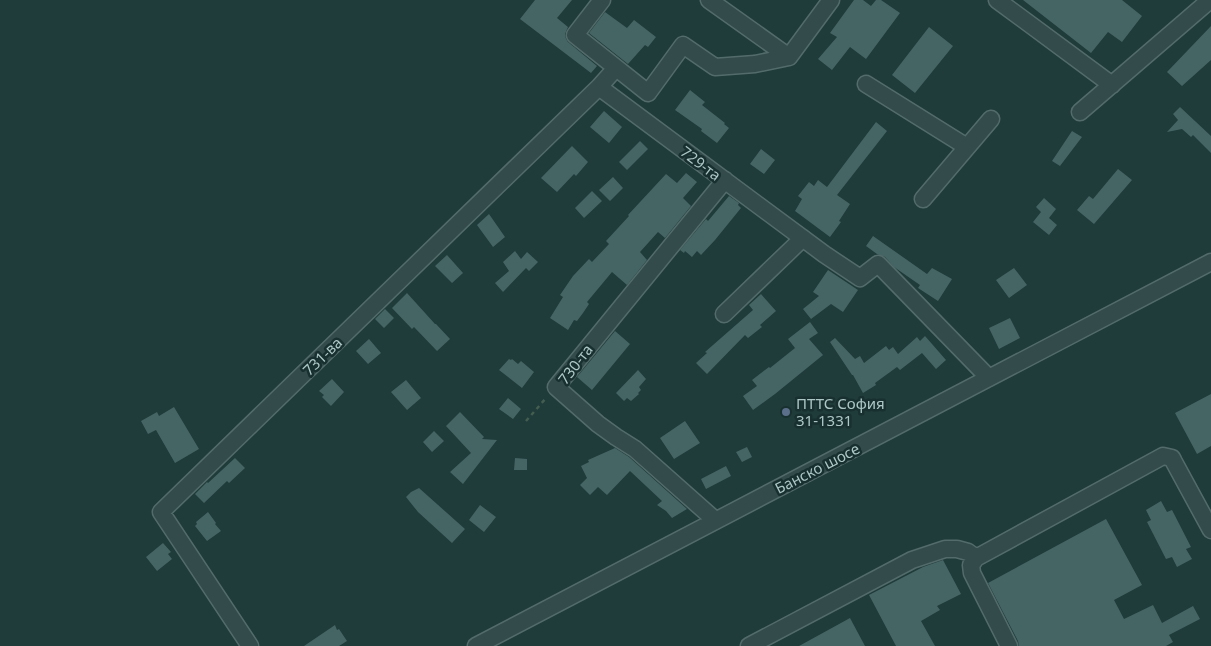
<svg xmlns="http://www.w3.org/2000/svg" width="1211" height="646" viewBox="0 0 1211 646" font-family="'Noto Sans',sans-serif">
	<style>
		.building { fill: #456564 }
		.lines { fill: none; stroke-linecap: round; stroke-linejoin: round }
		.minor-casing { stroke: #536c6b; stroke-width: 19 }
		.path { stroke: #435d50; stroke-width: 2.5; stroke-dasharray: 4 4; stroke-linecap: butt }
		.minor { stroke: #334b4b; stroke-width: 16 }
		.service-dot { fill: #5c6f8a; stroke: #18302f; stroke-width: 2 }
		.labels { text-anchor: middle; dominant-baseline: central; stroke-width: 5; stroke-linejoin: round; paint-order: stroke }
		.street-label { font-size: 15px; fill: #adc7c7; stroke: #18302f }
		.poi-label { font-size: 15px; fill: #adc7c7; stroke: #18302f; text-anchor: start }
	</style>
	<rect width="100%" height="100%" fill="#1f3b3a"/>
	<!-- building -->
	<path class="building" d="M535,0H572L557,18L568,27L565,34L566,39L568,42L597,66L591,73L520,19Z
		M854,0H863L871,6L876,0H881L900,13L866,59L850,47L832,70L818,59L837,37L830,33Z
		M1023,0H1122L1142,16L1122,42L1108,32L1091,53Z
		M605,12L627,28L634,20L656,37L648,47L645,45L628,64L589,33Z
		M1211,26V60L1182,86L1167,72Z
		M929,27L953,46L915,93L892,75Z
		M690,90L705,102L702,105L725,123L724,124L729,128L717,143L701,131L702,129L675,110Z
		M1180,107L1211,136V153L1193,135L1191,137L1182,129L1167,132L1178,120L1173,114Z
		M604,111L622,127L609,143L590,127Z
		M876,122L887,131L837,195L850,204L839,221L841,222L830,237L795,211L802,199L798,196L809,182L814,186L818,180L827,187Z
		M1072,131L1082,137L1060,166L1052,161Z
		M640,141L648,149L627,170L619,162Z
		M572,146L588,162L576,176L574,174L557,192L541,178Z
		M761,149L775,160L764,174L750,164Z
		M1118,169L1132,180L1094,224L1077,210L1089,196L1093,199Z
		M686,173L697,182L683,198L691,206L665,238L658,232L640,252L647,260L627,285L612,272L587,302L589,304L583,313L577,321L574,320L568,330L550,318L563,297L560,295L573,276L589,259L592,262L609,244L606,241L629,216L628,215L666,174L677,183Z
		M613,177L623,188L610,201L599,190Z
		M592,191L602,201L584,218L575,208Z
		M729,196L739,203L738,205L741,208L715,240L701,255L697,251L692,257L685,251L684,253L680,250L706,219L708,221Z
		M1044,198L1056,209L1049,218L1057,225L1049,235L1033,222L1041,212L1036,207Z
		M489,214L505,237L493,247L477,225Z
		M873,236L927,274L932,268L952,279L938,301L918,288L920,285L894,267L885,257L877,254L866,246Z
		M515,251L521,259L527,252L538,262L529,271L526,268L503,292L495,283L509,271L503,262Z
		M447,255L463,273L452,283L435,266Z
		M1014,268L1027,285L1009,298L996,280Z
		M828,270L858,290L843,312L831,304L811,319L803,309L819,296L813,292Z
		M407,293L435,324H436L450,339L437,351L414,327L412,329L392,308Z
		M761,294L776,311L760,325L762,327L748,338L745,335L707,374L696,363L707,353L705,352L753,310L749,305Z
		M385,309L394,318L384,328L375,319Z
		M1010,318L1020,338L999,349L989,328Z
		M810,322L818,333L809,339L823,355L775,394L753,410L743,396L757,386L752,380L769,367L770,368L795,348L788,339Z
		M615,331L630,344L592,390L577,377Z
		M925,336L946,360L936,369L922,353L900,370L897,367L875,383L876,385L863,393L853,375H852L830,342L835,338L855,359L860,356L864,363L886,346L889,350L893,347L898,354L917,337L920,341Z
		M369,339L381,353L368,364L356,351Z
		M509,359L511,360L512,359L518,364L521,361L534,372L522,388L499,370Z
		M638,370L646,379L639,387L641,390L638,393L639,394L631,401L627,398L624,401L616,393Z
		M332,379L344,392L331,406L322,397L324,395L319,391Z
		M406,380L421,398L407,410L391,392Z
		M1211,394V446L1197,454L1175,413Z
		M508,398L521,409L513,419L499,409Z
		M174,407L199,449L175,463L156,430L148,434L141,421L157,412L159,416Z
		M460,412L484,437L482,439L497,440L463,484L450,472L471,453L446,426Z
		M685,421L700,443L674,459L660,438Z
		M434,431L444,441L432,452L423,442Z
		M747,447L752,457L742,462L736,452Z
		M615,448L629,457L687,509L672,518L666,511L657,505L662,501L630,471L607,495L598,487L590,495L580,485L587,478L581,466L589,462L588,460Z
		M235,458L245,468L229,483L227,481L204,503L195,494L207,482L208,483Z
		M515,458L527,459V470H514Z
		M726,466L731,476L706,489L701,479Z
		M419,488L465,529L452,543L418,512L406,497L411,492Z
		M1161,501L1167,512L1172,510L1191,547L1186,549L1192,559L1177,567L1172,557L1166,559L1147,522L1151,520L1146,510Z
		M480,505L496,517L484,532L469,520Z
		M208,512L216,523L215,524L221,531L207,541L195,526L197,524L196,522Z
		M1106,519L1142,585L1114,600L1124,619L1153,605L1162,623L1193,606L1200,619L1169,635L1173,642L1166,646H1019L1018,641L988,583Z
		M163,543L171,552L168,554L172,559L157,571L146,557Z
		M943,560L961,594L937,606L940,610L921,621L935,646H896L869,595L923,567Z
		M850,618L865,646H799Z
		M335,625L337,630L339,629L347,641L339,646H304Z"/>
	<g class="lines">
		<!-- minor casing -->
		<g class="minor-casing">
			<path id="minor" d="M602,0L575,35L648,93L683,45L715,67L755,64L789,57L831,0
				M709,0L789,57
				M997,0L1112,85
				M866,84L967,147
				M599,87L824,254L860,278L878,264L989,378
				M1080,112L1210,0
				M923,199L991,119
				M724,314L803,238
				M715,520L635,449L616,437L598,424L556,387L725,180
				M250,646L161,512L599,87L616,68
				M476,646L1211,262
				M749,646L912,560L945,549H957L968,552L976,558
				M1009,646L972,573L971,565L976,558L1163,456L1172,458L1174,462L1211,530"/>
		</g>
		<!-- path -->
		<path class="path" d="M526,421L547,397"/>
		<!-- minor -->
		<use href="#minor" class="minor"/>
	</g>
	<!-- markers -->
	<circle class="service-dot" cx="786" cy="412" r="5"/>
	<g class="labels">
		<!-- street labels -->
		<g class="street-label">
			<text transform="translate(701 163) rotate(37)">729-та</text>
			<text transform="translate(322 356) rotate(-44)">731-ва</text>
			<text transform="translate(575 364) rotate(-52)">730-та</text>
			<text transform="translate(817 468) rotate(-27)">Банско шосе</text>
		</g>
		<!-- poi labels -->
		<g class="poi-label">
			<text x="796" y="403">ПТТС София<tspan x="796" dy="17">31-1331</tspan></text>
		</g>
	</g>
</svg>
